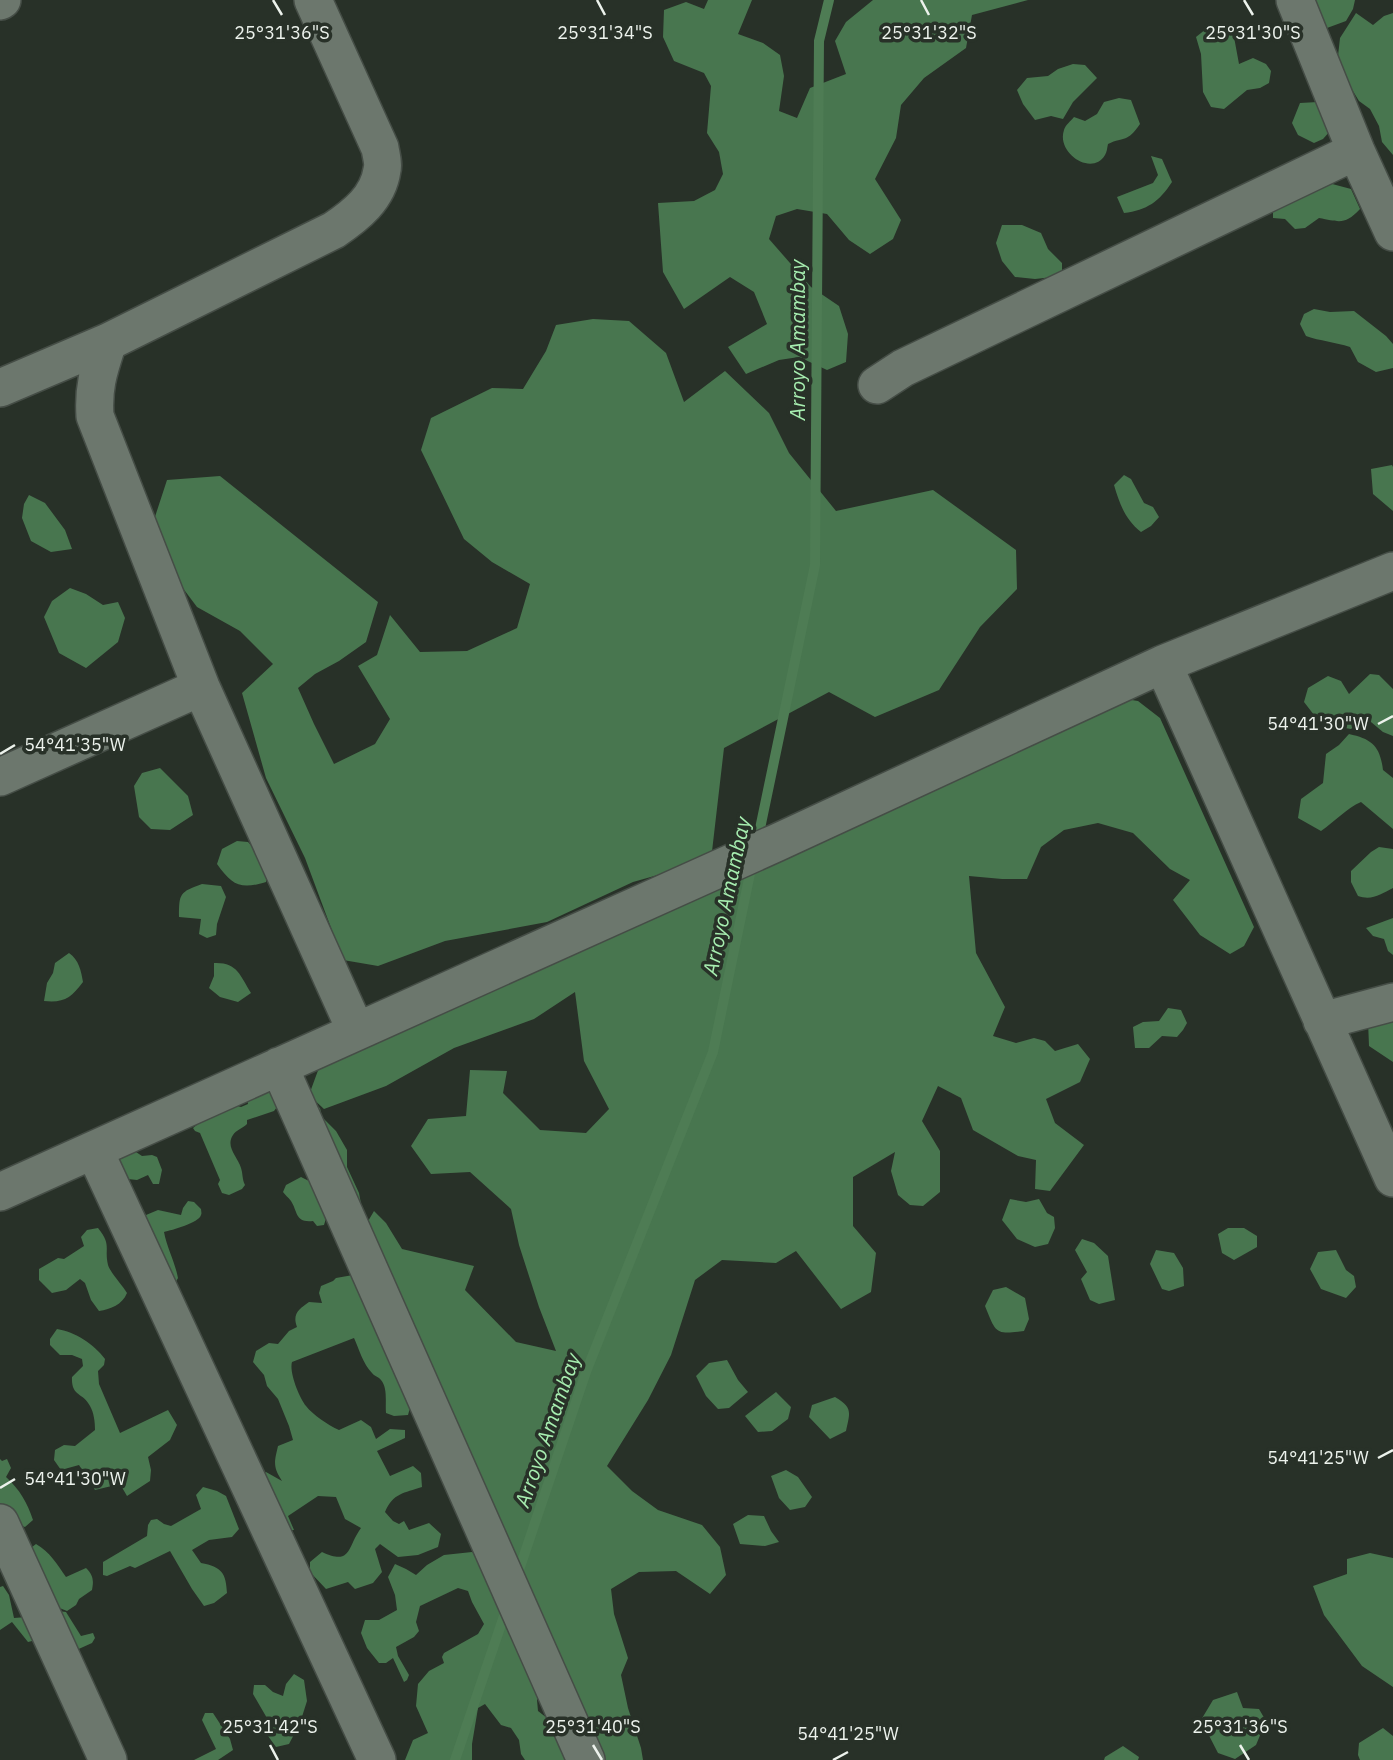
<svg xmlns="http://www.w3.org/2000/svg" width="1393" height="1760" viewBox="0 0 1393 1760" font-family="'IBM Plex Sans',sans-serif">
	<style>
		.forest { fill: #48764f }
		.lines { fill: none; stroke-linecap: round; stroke-linejoin: round }
		.stream { stroke: #4e7c54; stroke-width: 10 }
		.minor-casing { stroke: #454d46; stroke-width: 40 }
		.minor { stroke: #6c776d; stroke-width: 37 }
		.ticks { fill: none; stroke: #ecf2ec; stroke-width: 2.5 }
		.labels { text-anchor: middle; dominant-baseline: central; stroke-width: 7; stroke-linejoin: round; paint-order: stroke }
		.water-label { font-size: 21px; font-style: italic; fill: #a7eeb0; stroke: #283128 }
		.ticks-label { font-size: 18px; text-anchor: middle; fill: #ecf2ec; stroke: #283128; stroke-width: 7; stroke-linejoin: round; paint-order: stroke }
	</style>
	<rect width="100%" height="100%" fill="#283128"/>
	<!-- forest -->
	<path class="forest" d="M708,0H752L738,34L763,43L780,55L784,76L779,111L797,118L810,88L846,74L835,41L846,22L873,0H1028L972,15L966,48L924,78L901,105L896,138L875,179L901,220L893,239L870,254L849,240L827,214L797,209L776,216L769,239L811,287L839,306L848,334L846,362L827,370L799,357L779,360L746,374L728,347L767,324L754,292L730,277L684,309L663,272L658,203L694,201L715,190L723,174L719,152L707,133L711,86L704,73L674,61L663,37L664,10L686,2L704,9Z
		M1306,0H1355L1353,9L1346,21L1327,28L1319,25Z
		M1356,13L1373,25L1384,16L1393,13V155L1382,142L1379,126L1370,109L1359,101L1345,78L1338,56L1340,38Z
		M1221,24L1234,37L1239,64L1253,58L1266,64L1271,71L1269,83L1260,88L1247,90L1224,109L1211,107L1203,92L1201,54L1196,37L1206,29Z
		M1073,64L1085,65L1097,78L1073,102L1063,119L1051,116L1035,120L1023,104L1017,90L1027,78L1048,76L1058,69Z
		M1119,98L1131,100L1140,124C1127,143 1125,136 1108,144C1107,148 1107,152 1105,155C1092,177 1056,153 1064,130C1065,125 1071,121 1074,117L1085,121L1097,114L1104,102Z
		M1318,102L1331,130L1323,139L1314,143L1298,135L1292,123L1300,103Z
		M1151,156L1162,159L1172,182C1159,202 1147,210 1124,213L1117,197L1153,183L1158,175Z
		M1321,181L1351,189L1360,209C1345,225 1340,222 1319,218L1305,228L1295,229L1285,219L1273,218V205Z
		M1002,225H1022L1041,233L1048,249L1062,263V276L1035,279L1015,277L1002,261L996,243Z
		M1314,309L1330,312L1354,311L1386,336L1393,344V368L1376,372L1358,362L1350,347C1335,342 1320,341 1306,336L1300,324L1304,314Z
		M593,319L629,321L666,353L684,402L725,371L769,413L789,453L836,511L933,490L1016,550L1017,589L980,627L939,690L875,717L829,692L724,748L711,860L633,882L547,922L445,941L378,966L343,960L305,858L266,778L242,693L273,664L240,631L197,607L164,563L151,529L167,480L220,476L378,602L366,642L339,661L315,674L298,688L314,724L334,764L375,744L390,719L358,666L377,655L390,615L420,652L467,651L517,628L530,584L492,562L464,539L421,450L431,418L492,388L523,389L546,351L556,325Z
		M1392,465L1393,467V511L1373,494L1371,469Z
		M1124,475L1131,479L1144,503L1153,507L1159,517L1151,526L1141,532C1125,519 1120,505 1114,485Z
		M29,495L45,503L65,530L72,549L51,552L31,541L22,518L24,504Z
		M70,588L86,594L103,605L118,602L125,618L118,642L86,668L59,653L44,617L52,601Z
		M1370,674L1379,675L1393,689V736L1383,732L1365,717L1351,729L1321,724L1304,702L1308,688L1328,676L1341,681L1349,694Z
		M1112,697L1138,701L1160,718L1254,927L1244,946L1230,954L1200,935L1173,900L1190,880L1170,869L1133,833L1098,823L1064,830L1041,847L1027,879H1002L969,876L976,953L1005,1007L993,1036L1016,1043L1034,1038L1045,1041L1055,1051L1078,1044L1090,1059L1080,1082L1046,1099L1055,1123L1084,1145L1050,1191L1035,1189L1036,1160L1018,1156L973,1130L961,1098L938,1086L922,1121L940,1151V1192L923,1206L910,1205L898,1195L891,1171L895,1152L853,1177V1226L876,1253L871,1292L841,1309L796,1251L776,1263L722,1260L695,1280L671,1355L648,1400L607,1466L632,1491L658,1510L702,1525L720,1547L726,1575L710,1594L676,1571L639,1572L611,1589L614,1614L628,1658L621,1675L628,1708L641,1748L643,1760H602L367,1223L374,1211L386,1223L402,1249L474,1266L465,1290L516,1342L556,1351L539,1307L519,1245L511,1209L470,1172L431,1174L411,1146L428,1119L466,1116L470,1070L507,1071L503,1093L540,1130L586,1133L609,1109L584,1061L575,992L534,1019L454,1048L386,1086L324,1109L309,1095L320,1065Z
		M1349,734C1372,739 1380,746 1383,770L1393,778V829L1361,802C1347,808 1334,822 1321,831L1298,818L1301,799L1323,783L1326,754L1339,745Z
		M160,768L188,796L193,815L170,830L151,829L139,817L134,786L142,773Z
		M237,841L248,842L260,855L268,869L266,882C240,890 232,885 217,864L222,849Z
		M1379,847L1393,849V888C1381,894 1372,901 1358,896L1351,882V871L1371,852Z
		M202,884L221,886L226,897L217,924L216,935L207,938L199,934L201,919L179,917C179,893 180,892 202,884Z
		M1393,918V955L1388,951L1384,939L1373,936L1366,928Z
		M69,953C79,960 81,971 83,982C71,998 64,1003 44,1001L47,983L53,973L55,963Z
		M214,963C237,962 240,975 251,993L238,1002L220,997L209,988L214,976Z
		M1393,1000V1062L1369,1046L1368,1021Z
		M1168,1008L1181,1010L1187,1023L1183,1030L1177,1037L1162,1036L1149,1048H1135L1133,1027L1143,1022L1159,1021Z
		M246,1089L271,1091L280,1103L274,1111L247,1120V1124C243,1128 236,1130 233,1135C225,1147 238,1157 241,1168C243,1174 242,1179 245,1185L242,1189L229,1195L222,1193L218,1184L220,1180L200,1133L195,1131L193,1128L204,1119L234,1105L241,1107L248,1104Z
		M312,1104L320,1108L322,1117L336,1131L347,1150V1167L359,1193L363,1214Z
		M133,1150L142,1156L152,1155L157,1157L162,1170L159,1184H153L148,1175L137,1180L119,1178L112,1152Z
		M301,1177L311,1182C314,1187 316,1193 318,1199C322,1211 329,1210 324,1225L317,1226L313,1221C295,1223 298,1212 291,1201C288,1197 285,1195 283,1192L286,1185Z
		M1010,1199L1026,1202L1039,1199L1047,1213L1054,1217L1055,1228L1048,1244L1035,1247L1017,1239L1002,1220Z
		M188,1201L194,1202L201,1209C201,1211 202,1213 201,1215C199,1223 172,1230 164,1232C167,1248 175,1262 178,1278L174,1285L137,1211L146,1215L158,1210L181,1215L183,1208Z
		M98,1228C112,1245 104,1248 108,1265C110,1272 123,1286 127,1293C122,1305 111,1309 99,1311L91,1300L85,1283L80,1279L66,1290L52,1293L39,1280V1269L58,1258L64,1259L84,1246L81,1237L87,1230Z
		M1228,1228H1244L1257,1236V1247L1234,1260L1222,1253L1218,1234Z
		M1082,1239L1094,1243L1108,1256L1115,1300L1099,1304L1090,1300L1081,1279L1087,1272L1075,1250Z
		M1156,1250L1174,1253L1183,1268L1184,1286L1169,1291L1162,1289L1150,1264Z
		M1336,1250L1346,1270L1354,1276L1356,1287L1346,1298L1321,1289L1310,1269L1318,1252Z
		M353,1275L413,1397L408,1415L394,1416L386,1413C385,1403 388,1388 381,1380C379,1377 374,1376 372,1373C363,1364 359,1349 354,1338L292,1362C289,1372 299,1397 306,1406C313,1415 328,1425 339,1430L361,1420L371,1427L376,1439L390,1429L405,1430V1438L377,1451L390,1476L413,1466L421,1473L422,1487C404,1493 393,1493 385,1512L393,1521L399,1524L404,1521L409,1530L429,1523L441,1534L438,1547L418,1555L398,1557L380,1544L375,1549L382,1572L373,1583L355,1589L348,1582L326,1589L310,1572V1562L322,1552C352,1566 347,1547 361,1528L345,1519L336,1497L318,1496L288,1516L294,1530L281,1531L255,1478L266,1472L282,1481C273,1467 274,1463 278,1446L293,1440L289,1426L278,1399L267,1386L264,1375L253,1362L256,1351L269,1343L278,1344L289,1331L297,1327C292,1314 299,1309 309,1302L322,1303L319,1293L321,1286L333,1281L336,1278Z
		M1006,1287L1025,1298L1029,1319L1024,1331C995,1335 996,1333 985,1306L993,1290Z
		M57,1329C75,1332 94,1344 105,1359L104,1365L98,1371L99,1384L120,1433L168,1410L177,1425L170,1440L148,1457L151,1470L150,1481L127,1496L120,1484L95,1490L79,1465L61,1470L54,1460L55,1450L64,1445L75,1446L95,1430C95,1422 94,1413 90,1406C83,1392 71,1397 72,1377L83,1366L82,1359L72,1355H60L50,1345V1339Z
		M727,1360L738,1380L748,1392L729,1408L718,1409L706,1396L696,1376L709,1363Z
		M776,1392L791,1407L788,1419L772,1431L758,1432L745,1416Z
		M835,1397C853,1408 850,1412 846,1431L830,1439L809,1417L812,1405Z
		M0,1459L2,1461L7,1459L11,1468L6,1477C20,1490 27,1502 33,1520L25,1527L2,1519L0,1515Z
		M786,1470L798,1477L812,1497L805,1507L790,1510L779,1498L771,1476Z
		M203,1487L217,1491L226,1496L239,1529L232,1537L209,1540L192,1550L201,1563C222,1567 226,1573 227,1593L214,1603L204,1606L192,1589L170,1551L135,1568L130,1566L107,1576L103,1575V1562L147,1536L148,1525L151,1520L157,1519L164,1524L171,1526L201,1509L196,1495Z
		M748,1515L764,1516L771,1531L779,1542L765,1546L740,1544L733,1524Z
		M36,1544C50,1552 57,1564 66,1577L86,1568C93,1575 94,1580 92,1590L79,1599L76,1605L67,1611L57,1607L23,1554Z
		M472,1552L493,1565L544,1681L537,1700L538,1711L547,1718L562,1725L592,1760H525L521,1754L519,1740L511,1728L501,1725L485,1704L478,1708L472,1744V1760H405L413,1740L428,1733L416,1706L418,1684L429,1671L444,1663L442,1657L444,1653L478,1634L484,1624L472,1602L468,1591L458,1588L420,1606L416,1622L419,1631L414,1637L396,1647L398,1656L409,1675L407,1680L404,1682L393,1658L386,1663H379L367,1648L361,1633L365,1620H379L397,1610L395,1595L388,1577L395,1564L406,1569L416,1575L427,1565L444,1555Z
		M1370,1553L1393,1558V1687L1362,1666L1324,1615L1313,1586L1347,1574V1559Z
		M3,1586L9,1595L14,1618L27,1617L40,1639L28,1642L12,1622L0,1630V1587Z
		M50,1610L66,1612L81,1636L93,1633L95,1638L92,1643L72,1652Z
		M294,1674L304,1680L307,1701L300,1723L289,1744L276,1747L268,1736L271,1725L253,1694L254,1685H265L273,1692L283,1696L286,1684Z
		M1237,1692L1243,1708L1259,1709L1266,1721L1256,1745L1235,1759L1218,1753L1201,1720L1213,1700Z
		M205,1713H213L230,1739L233,1750L218,1760H194L216,1749L202,1720Z
		M1383,1728L1393,1736V1760H1360L1358,1755L1359,1743Z
		M1123,1746L1139,1757L1138,1760H1104L1105,1757Z"/>
	<g class="lines">
		<!-- stream -->
		<path class="stream" d="M757,843L815,565L819,41L829,0
			M516,1579L586,1372L713,1052L752,864
			M455,1760L507,1607"/>
		<!-- minor casing -->
		<g class="minor-casing">
			<path id="minor" d="M1295,0L1356,151L1393,232
				M0,1L2,0
				M108,342C99,370 93,386 95,416L201,687L356,1031
				M877,385L903,368L1356,151
				M0,388L108,342L334,230C356,215 378,198 382,170C384,164 381,155 380,148L313,0
				M1163,664L1393,1178
				M0,777L201,687
				M1322,1021L1393,1002
				M279,1066L586,1760
				M94,1150L377,1760
				M0,1192L776,843L1163,664L1393,571
				M0,1523L108,1760"/>
		</g>
		<!-- minor -->
		<use href="#minor" class="minor"/>
	</g>
	<!-- ticks -->
	<path class="ticks" d="M273,0L282,15M597,0L605,15M921,0L929,15M1244,0L1253,15M1378,724L1393,716M0,754L15,745M1378,1458L1393,1450M0,1488L15,1479M270,1745L278,1760M593,1745L602,1760M1240,1745L1249,1760M833,1760L848,1752"/>
	<g class="labels">
		<!-- water labels -->
		<g class="water-label">
			<text transform="translate(797 340) rotate(-90)">Arroyo Amambay</text>
			<text transform="translate(726 896) rotate(-78)">Arroyo Amambay</text>
			<text transform="translate(547 1430) rotate(-71)">Arroyo Amambay</text>
		</g>
	</g>
	<g class="ticks-label">
		<text x="282" y="39">25°31'36"S</text>
		<text x="605" y="39">25°31'34"S</text>
		<text x="929" y="39">25°31'32"S</text>
		<text x="1253" y="39">25°31'30"S</text>
		<text x="1318" y="730">54°41'30"W</text>
		<text x="75" y="751">54°41'35"W</text>
		<text x="1318" y="1464">54°41'25"W</text>
		<text x="75" y="1485">54°41'30"W</text>
		<text x="270" y="1733">25°31'42"S</text>
		<text x="593" y="1733">25°31'40"S</text>
		<text x="1240" y="1733">25°31'36"S</text>
		<text x="848" y="1740">54°41'25"W</text>
	</g>
</svg>
